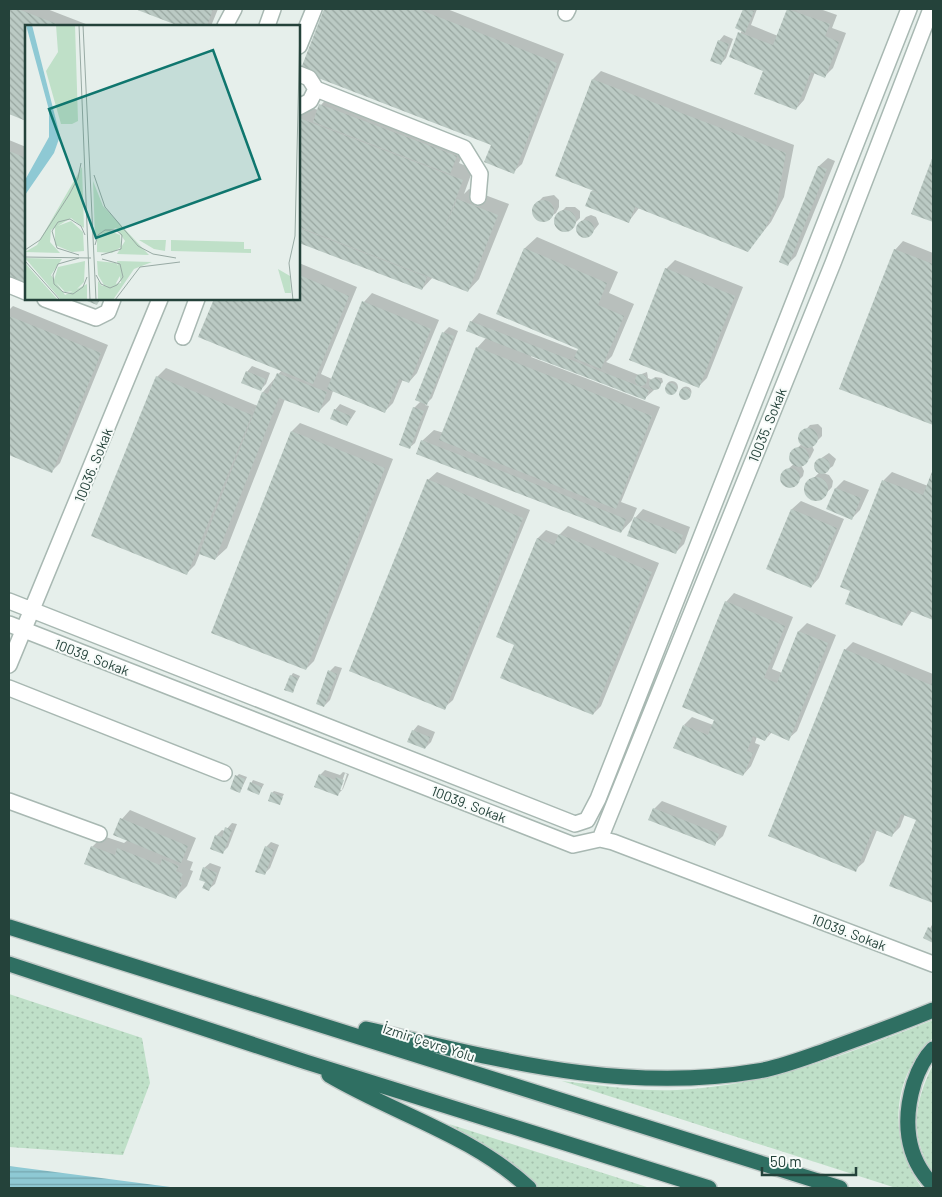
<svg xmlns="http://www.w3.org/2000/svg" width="942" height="1197" viewBox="0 0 942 1197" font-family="Barlow,sans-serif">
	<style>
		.grass { fill: url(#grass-dots) }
		.water { fill: url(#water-rules) }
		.shadow { fill: #0003; fill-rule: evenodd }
		.building { fill: url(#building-back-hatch) }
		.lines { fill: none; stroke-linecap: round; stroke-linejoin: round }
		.minor-casing { stroke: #a8b8b2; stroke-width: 18 }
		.highway-casing { stroke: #c2cac8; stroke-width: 18 }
		.minor { stroke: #fff; stroke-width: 15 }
		.highway { stroke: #2f6f62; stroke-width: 15 }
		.labels { text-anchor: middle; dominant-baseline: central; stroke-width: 4; stroke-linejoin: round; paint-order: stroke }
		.street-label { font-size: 14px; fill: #24423a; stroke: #f7fbf9 }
		.inset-road { fill: none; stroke: #98aaa4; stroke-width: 1 }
		.view { fill: #0f766e; fill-opacity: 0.15; stroke: #0f766e; stroke-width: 2.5 }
		.inset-edge { fill: none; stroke: #24423a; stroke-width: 2.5 }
	</style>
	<defs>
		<pattern id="grass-dots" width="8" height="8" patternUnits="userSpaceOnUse" patternTransform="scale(1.25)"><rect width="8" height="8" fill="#bfe0c8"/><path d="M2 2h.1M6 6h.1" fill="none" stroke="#a4c1ad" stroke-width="1.8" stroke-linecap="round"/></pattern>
		<pattern id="water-rules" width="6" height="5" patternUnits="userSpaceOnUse" patternTransform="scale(1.25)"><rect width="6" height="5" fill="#8ec9d4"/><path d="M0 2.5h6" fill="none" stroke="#74a5ad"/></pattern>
		<pattern id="building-back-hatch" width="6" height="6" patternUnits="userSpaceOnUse" patternTransform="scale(1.25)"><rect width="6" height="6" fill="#bbcac4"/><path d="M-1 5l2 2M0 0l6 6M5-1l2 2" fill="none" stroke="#98a6a0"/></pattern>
	</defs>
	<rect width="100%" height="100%" fill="#e6efeb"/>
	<!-- grass -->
	<path class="grass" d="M9,994L142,1038L150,1083L123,1155L9,1147Z
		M933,1020V1038C890,1077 888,1143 922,1188H896L562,1081C600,1085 639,1092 677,1090C773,1085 846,1054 933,1020Z
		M933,1065V1173C909,1137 914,1102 933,1065Z
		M449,1124L650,1188H539L487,1149Z"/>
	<!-- water -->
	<path class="water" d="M9,1166L178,1188H9Z"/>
	<!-- shadow -->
	<path class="shadow" d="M9,9H47L91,26H26V120L9,113Z
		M138,9H218L211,26H182Z
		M326,9H447L564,54L522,164L513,172L493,144L302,70Z
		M745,9H757L751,25L778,36L789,9H820L837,15L832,28L846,33L833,68L825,76L815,72L804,100L796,109L765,70L730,57L742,30L737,28Z
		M724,35L733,39L726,58L721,64L719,41Z
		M601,71L794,145L784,197L771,222L748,250L639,208L629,221L587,205L593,189V79Z
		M332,93L467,145L459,163L473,169L464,194L469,189L509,204L479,279L468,291L433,277L422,289L299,242V106L301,104L318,110L321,105Z
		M9,140L26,147V285L9,278Z
		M828,158L835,161L796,256L788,264L819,166Z
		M933,159V221L913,213Z
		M554,195L559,200V207L556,213L543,221L535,216L533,211L538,202L543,197Z
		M566,207H575L580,211V218L567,231L561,230L557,226L556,217Z
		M591,215L596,217L599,224L591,234L583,237L579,234L577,227L586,217Z
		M537,237L618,272L609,293L634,304L612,356L606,362L639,375L647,372L648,378L652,380L655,377L662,378L663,382L645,398L532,355L531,357L660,407L621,502L637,508L632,520L621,532L422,441L434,430L444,433L477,348L487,337L471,322L479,313L578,351L580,348L498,313L525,248Z
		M903,241L933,253V424L841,388L895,250Z
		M675,260L743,287L707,378L699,386L666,269Z
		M299,263L357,287L321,374L332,379L364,302L372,293L439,320L417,373L409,382L403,379L393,403L384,412L333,391L330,400L318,412L285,399L227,548L215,559L200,553L195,565L187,573L157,377L166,368L258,406L263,392L282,370L200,337L215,299H299Z
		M13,306L108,345L60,463L52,471L9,453V310Z
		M449,327L458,331L432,398L425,405L429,406L415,443L409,448L414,408L421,401L416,400L444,332Z
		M252,366L270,373L266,384L261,389L247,372Z
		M666 387a6 6 0 1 1 12 0a6 6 0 1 1-12 0Z
		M680.5 392a5.5 5.5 0 1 1 11 0a5.5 5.5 0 1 1-11 0Z
		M340,404L356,411L347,425L335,410Z
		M300,423L393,459L314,661L306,669L292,431Z
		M818,424L822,428V436L812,446L814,450L810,458L801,465L804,471L803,476L793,486L785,485L782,481L783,473L794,464L790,457L792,452L802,444L801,435L810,425Z
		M829,453L836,459L833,466L823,473L829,475L833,481L832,487L821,499L810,498L806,492V485L819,473L816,466L817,461Z
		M437,472L530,510L453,700L444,708L428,480Z
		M892,472L928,486L933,472V619L912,611L902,625L852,590L842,586L884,480Z
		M844,480L869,490L860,510L852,518L828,508L836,488Z
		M801,501L844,519L819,578L811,587L768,569L792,509Z
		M643,509L690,527L684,544L676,552L635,518Z
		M568,526L659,563L601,706L593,714L515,644L498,637L538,538L546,530L559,535Z
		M734,593L793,617L772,669L782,673L799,631L807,623L836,635L797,731L788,739L772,732L765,740L757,736L755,743L760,745L751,766L743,775L684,725L692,717L713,725L715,719L726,602Z
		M853,642L933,674V902L891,885L918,820L905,814L900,827L891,836L877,830L864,862L855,870L845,650Z
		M335,666L342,668L330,700L324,706L330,671Z
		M293,673L300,676L292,692L291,676Z
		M418,725L435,732L431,742L425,748L413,731Z
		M325,770L340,775L343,772L349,774L343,789L338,794L320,775ZM345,773L347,774L342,790H339Z
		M239,774L247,777L240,792L237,776Z
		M253,780L264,784L259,793L248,789Z
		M274,791L284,794L279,803L272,793Z
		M662,801L727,826L723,836L714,844L654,809Z
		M130,810L196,838L187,860L193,862L190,870L193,871L187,886L176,897L92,847L103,836L124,843L128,840L115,835L122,819Z
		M232,823L237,824L228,847L223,852L212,848L217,835L222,830L225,831Z
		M271,842L279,845L270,868L264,874L266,847Z
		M210,863L221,867L215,884L209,889L204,868Z
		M933,923V941L925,938Z"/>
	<!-- building -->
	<path class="building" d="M9,9H18L62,26H26V121L9,114Z
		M135,9H213L207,26H179Z
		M324,9H418L557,63L514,174L484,162L491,145L300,71Z
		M743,9L754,11L745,33L735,28Z
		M787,9L830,24L825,36L839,42L825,78L811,72L796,110L754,94L763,71L729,57L738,32L773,45Z
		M718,40L729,44L721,65L710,61Z
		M592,79L786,153L776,207L763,232L748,252L635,207L629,223L585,206L591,191L599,193L555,176Z
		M319,104L457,156L450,174L313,122Z
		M299,118L463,180L442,235L457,199L498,215L468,292L299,227Z
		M9,151L26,158V287L9,280Z
		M933,156V222L911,214Z
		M818,166L827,169L788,266L779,262Z
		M532 211a11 11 0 1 1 22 0a11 11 0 1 1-22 0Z
		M554 221a11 11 0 1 1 22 0a11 11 0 1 1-22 0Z
		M576 229a9 9 0 1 1 18 0a9 9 0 1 1-18 0Z
		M299,228L427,277L422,290L299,243Z
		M524,248L607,283L598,305L624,316L601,369L574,358L578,349L496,314Z
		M894,249L933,264V425L839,389Z
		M665,268L735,296L699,388L629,360Z
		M299,275L349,296L313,384L198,337L214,299H299Z
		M82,299H100L97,305Z
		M362,301L431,329L409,383L399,379L385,413L327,389Z
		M9,316L101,353L52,473L9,455Z
		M470,321L649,390L645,400L466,331Z
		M442,332L454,336L427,405L415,400Z
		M476,347L652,416L616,509L439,440Z
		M246,371L266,379L261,391L241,383Z
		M277,373L327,392L319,413L279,398L215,560L199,554L262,392L268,394Z
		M635 380a6 6 0 1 1 12 0a6 6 0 1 1-12 0Z
		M156,376L252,415L187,575L91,536Z
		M649 384a6 6 0 1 1 12 0a6 6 0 1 1-12 0Z
		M665 389a6 6 0 1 1 12 0a6 6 0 1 1-12 0Z
		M679 394a6 6 0 1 1 12 0a6 6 0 1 1-12 0Z
		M413,407L424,411L410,449L399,445Z
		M334,409L351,416L347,426L330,419Z
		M798 438a10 10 0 1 1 20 0a10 10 0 1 1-20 0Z
		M291,431L385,468L306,670L211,633Z
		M421,440L626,519L621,533L416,454Z
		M789 457a10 10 0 1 1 20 0a10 10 0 1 1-20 0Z
		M814 466a8 8 0 1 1 16 0a8 8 0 1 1-16 0Z
		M780 478a10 10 0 1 1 20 0a10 10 0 1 1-20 0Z
		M933,469V620L908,610L902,626L845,604L850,591L840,587L882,480L923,495Z
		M804 489a12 12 0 1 1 24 0a12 12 0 1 1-24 0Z
		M427,479L523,518L445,710L349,671Z
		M835,488L861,498L852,520L826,509Z
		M791,509L837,528L811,588L766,569Z
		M634,517L683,535L676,554L627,536Z
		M559,534L652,572L593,715L500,678L514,645L496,637L537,538L554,545Z
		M725,601L785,626L764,678L777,683L798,631L828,643L789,741L769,732L765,741L753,736L747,751L753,753L743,776L673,748L683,725L708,735L714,720L682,707Z
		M844,649L931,685L933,680V903L889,886L916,820L901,814L892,837L873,829L856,872L768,836Z
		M328,670L337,674L324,707L316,704Z
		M290,675L298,678L293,693L284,690Z
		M412,730L430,737L425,749L407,742Z
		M319,774L335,780L336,777L344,780L338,796L314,787Z
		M235,775L245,779L240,793L230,789Z
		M250,782L262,787L259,795L247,790Z
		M271,792L283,797L280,805L268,801Z
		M653,808L719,834L715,846L648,820Z
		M120,818L188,846L181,863L113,835Z
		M225,827L232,830L223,854L210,849L215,835L222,837Z
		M91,846L115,855L117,848L160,865L162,859L179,866L176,871L183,874L179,882L182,883L176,899L84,864Z
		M265,846L274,850L265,875L255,872Z
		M203,867L217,873L209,891L202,888L205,882L199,880Z
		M928,927L933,929V943L923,938Z"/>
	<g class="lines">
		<!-- minor casing -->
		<g class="minor-casing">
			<path id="minor" d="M566,13L568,9
				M225,26L234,9
				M267,26L273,9
				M299,46L314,9
				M299,74L309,78L316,89L310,101L299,107
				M316,89L464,148L480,174L478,197
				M9,285L26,292
				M45,299L96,318L108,312L113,299
				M183,337L197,299
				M9,601L575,824L587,820L598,799L909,9
				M9,624L573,845L600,839L613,842L933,964
				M9,665L160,299
				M9,688L224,773
				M9,801L99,834
				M600,839L833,263L931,9"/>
		</g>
		<!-- highway casing -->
		<g class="highway-casing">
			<path id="highway" d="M9,927L840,1188
				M9,964L306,1062L709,1188
				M366,1029C497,1059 622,1094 758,1071C782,1067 807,1057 830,1049C865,1036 899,1024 933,1010
				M933,1049C924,1058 918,1071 914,1083C903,1119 905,1157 933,1185
				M329,1075C395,1114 472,1135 529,1188"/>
		</g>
		<!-- minor -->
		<use href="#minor" class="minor"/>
		<!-- highway -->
		<use href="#highway" class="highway"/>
	</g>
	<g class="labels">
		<!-- street labels -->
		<g class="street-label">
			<text transform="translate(767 425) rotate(-68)">10035. Sokak</text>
			<text transform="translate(93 465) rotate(-68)">10036. Sokak</text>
			<text transform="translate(92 657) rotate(21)">10039. Sokak</text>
			<text transform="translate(469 804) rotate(21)">10039. Sokak</text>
			<text transform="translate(849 932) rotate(21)">10039. Sokak</text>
			<text transform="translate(429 1042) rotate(18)">İzmir Çevre Yolu</text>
		</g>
	</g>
	<!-- overview -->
	<g transform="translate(25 25)">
		<rect width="275" height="275" fill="#e6efeb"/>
		<path d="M31,0H50L53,96L47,99H36L21,46L33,27ZM57,142L59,203L46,193L26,205L25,217L35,228L0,227L12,220ZM68,156L78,181L124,230L92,229L100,216L91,203L70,212ZM46,196L58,207L59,226L47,227L30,220V202ZM83,205L95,210L96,222L87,228L72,227V214ZM0,233L37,234L26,250L40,270L62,259V275H36ZM60,236L59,257L50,266L40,267L29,255L33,242ZM72,236L91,238L97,247L90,260H79L73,250ZM92,236L127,237L109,244L88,275H73V256L77,261L96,258ZM0,238L33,275H0ZM253,244L265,251L266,268H260Z" fill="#bfe0c8"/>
		<path d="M114,215H141L140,226L129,224ZM146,215L219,217V224H226V228L146,226Z" fill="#bfe0c8"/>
		<path d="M1,0H7L35,111L29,128L0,170V155L24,112V85Z" fill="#8ec9d4"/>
		<path class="inset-road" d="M54,0L65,275M58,0L71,275M69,150L80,182L113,221L128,229L151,233M70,220L73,210L80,205H91L97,210L96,224L76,230M0,225L15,215L44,170L53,153L56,138M54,230L32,223L27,206L33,197L45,194L56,201L60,210M0,232L66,233M54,233L33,239L28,250L29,259L38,267L48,269L58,262L62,252M0,236L35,275M71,250L76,259L85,263L92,260L98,252L95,239L77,234M90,275L115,242L155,237M268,275L264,238L270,211L275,0"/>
		<path class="view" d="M188,25L235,154L71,213L24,84Z"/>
		<rect width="275" height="275" class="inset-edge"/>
	</g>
	<!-- border -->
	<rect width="942" height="1197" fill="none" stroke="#24423a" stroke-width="20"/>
	<!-- scale -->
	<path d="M762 1167v8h94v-8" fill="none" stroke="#24423a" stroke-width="2.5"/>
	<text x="770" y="1167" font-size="15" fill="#24423a" stroke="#f7fbf9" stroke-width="4" paint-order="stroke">50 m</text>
</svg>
